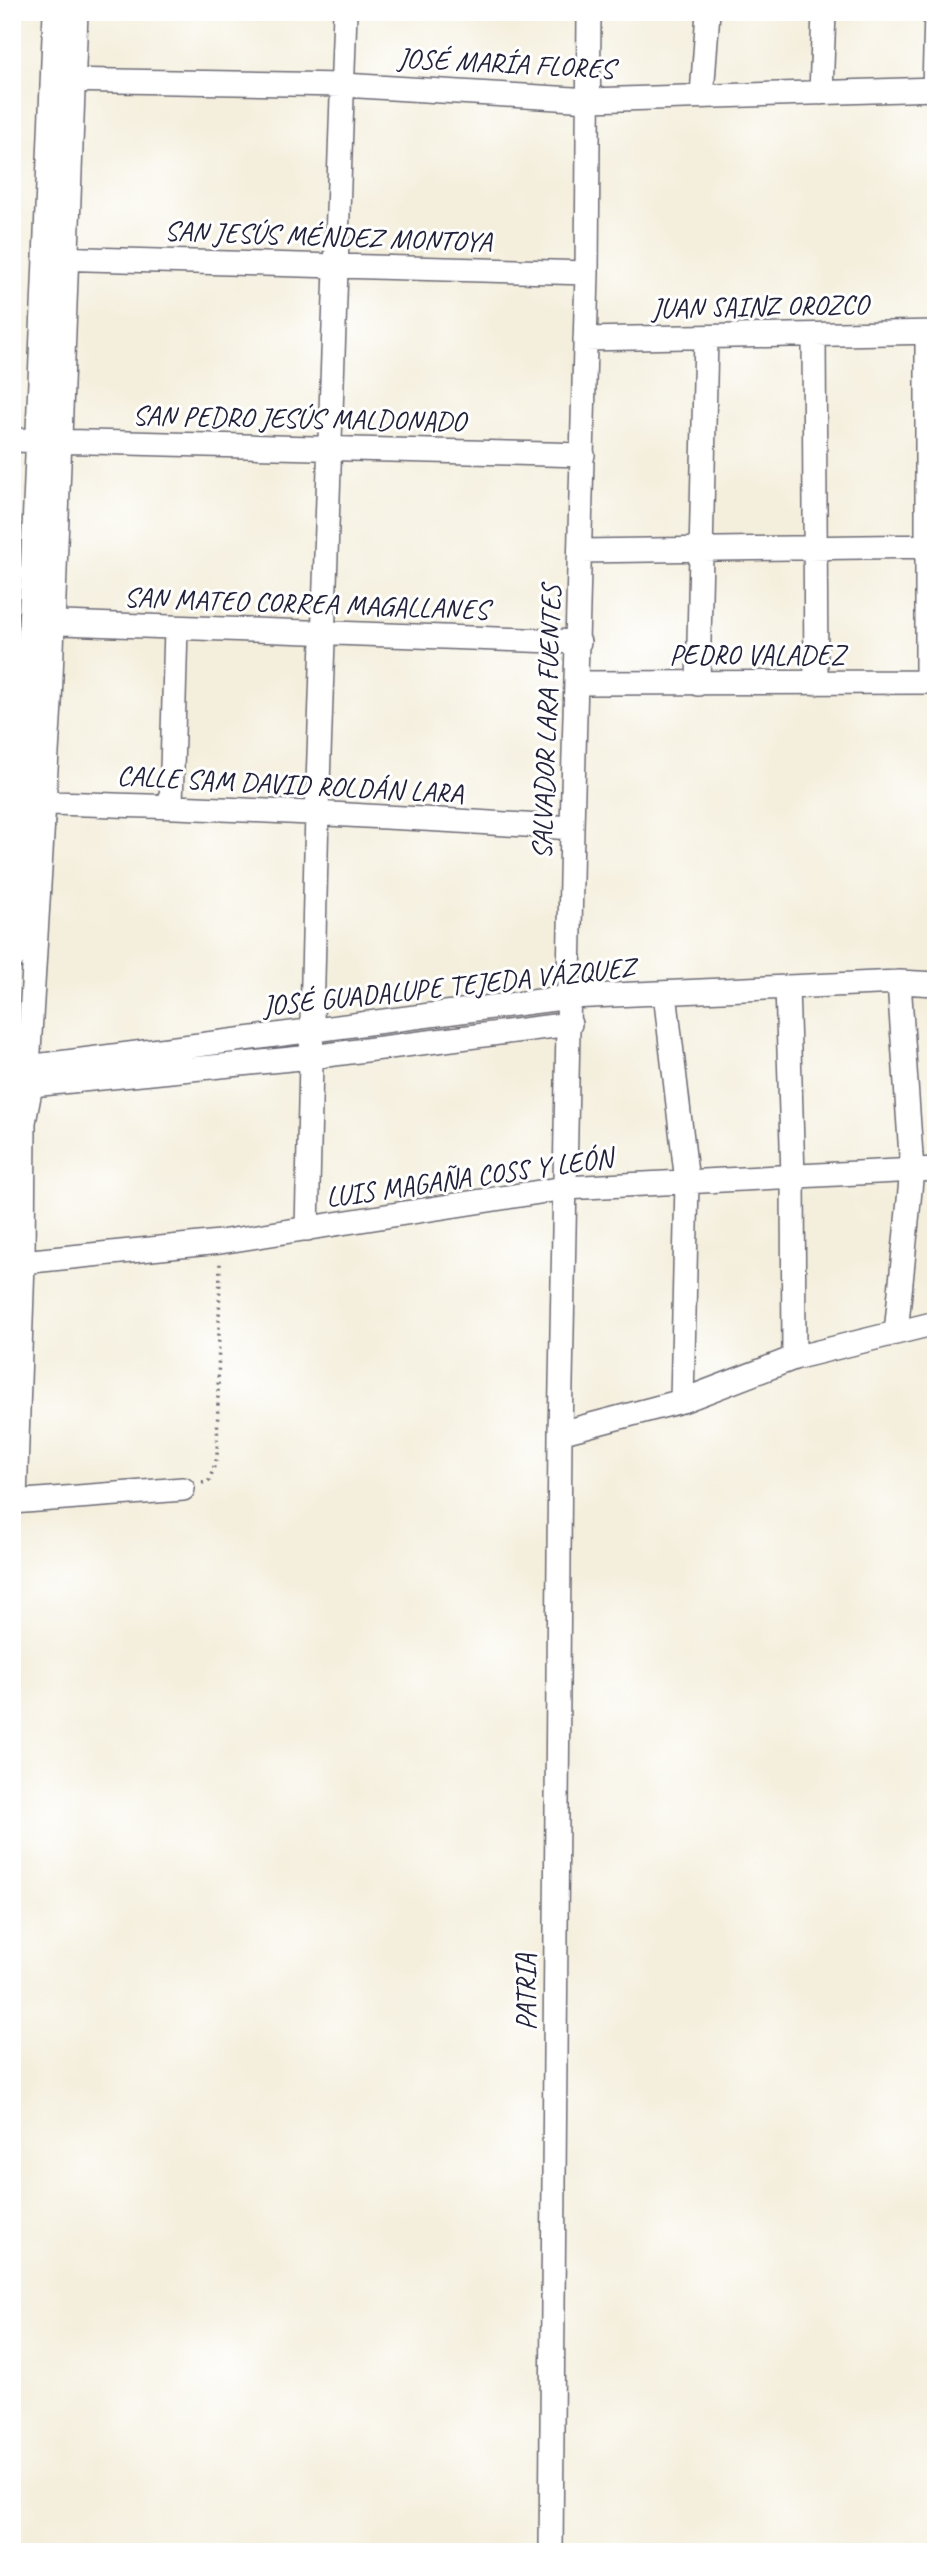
<svg xmlns="http://www.w3.org/2000/svg" width="948" height="2564" viewBox="0 0 948 2564" font-family="Caveat,sans-serif">
	<style>
		.lines { fill: none; stroke-linecap: round; stroke-linejoin: round }
		.street-casing { stroke: #6c6a74; stroke-width: 26 }
		.path { stroke: #6c6a74; stroke-width: 3.5; stroke-dasharray: 2 5; stroke-linecap: butt }
		.street { stroke: #fff; stroke-width: 23 }
		.labels { text-anchor: middle; dominant-baseline: central; stroke-width: 6; stroke-linejoin: round; paint-order: stroke }
		.street-label { font-size: 28px; fill: #22223b; stroke: #fff }
	</style>
	<rect width="100%" height="100%" fill="#fff"/>
	<filter id="ink" filterUnits="userSpaceOnUse"><feTurbulence type="fractalNoise" baseFrequency=".0143" numOctaves="2"/><feDisplacementMap in="SourceGraphic" scale="14" xChannelSelector="R" yChannelSelector="G"/><feConvolveMatrix kernelMatrix="1 2 1 2 8 2 1 2 1" color-interpolation-filters="sRGB"/></filter>
	<filter id="wash" filterUnits="userSpaceOnUse"><feTurbulence type="fractalNoise" baseFrequency=".00686" numOctaves="4" result="noise"/><feDisplacementMap in="SourceGraphic" scale="28" xChannelSelector="R" yChannelSelector="G"/><feGaussianBlur stdDeviation="1.57" result="paint"/><feColorMatrix in="noise" values="0 0 0 0 0 0 0 0 0 0 0 0 0 0 0 0 0 1.4 0 .05"/><feComposite in="paint" operator="in"/></filter>
	<g filter="url(#wash)">
		<rect width="100%" height="100%" fill="#f4efdd"/>
	</g>
	<g filter="url(#ink)">
		<g class="lines">
			<!-- street casing -->
			<g class="street-casing">
				<path id="street" d="M58,80L343,85L590,100L936,89
					M934,89L936,12
					M821,93L824,12
					M702,95L708,12
					M52,258L587,273
					M927,333V682
					M814,335L816,683
					M585,339L936,332
					M12,440L583,455
					M581,551L936,546
					M36,622L579,642
					M578,683L936,682
					M698,684L706,338
					M171,806L176,628
					M34,813L45,803C221,807 396,817 572,828
					M12,959L27,702L55,12
					M787,987L793,1176L794,1358
					M665,993L687,1182L682,1401
					M12,1069L570,997L899,982L936,984
					M12,1087L311,1057L570,1024
					M307,1229L317,812L345,12
					M12,1263L220,1242L565,1188L936,1169
					M896,1333L912,1170L899,982
					M560,1433L682,1401L794,1358L936,1323
					M15,1501L23,1261L24,1122L31,1085L28,1067L50,703L76,12
					M12,1502L183,1489
					M551,2552L560,1433L572,828L587,273L589,12"/>
			</g>
			<!-- path -->
			<path class="path" d="M202,1483L209,1481L217,1458L220,1263"/>
			<!-- street -->
			<use href="#street" class="street"/>
		</g>
	</g>
	<g class="labels">
		<!-- street labels -->
		<g class="street-label">
			<text transform="translate(506 63) rotate(3)">JOSÉ MARÍA FLORES</text>
			<text transform="translate(328 236) rotate(2)">SAN JESÚS MÉNDEZ MONTOYA</text>
			<text transform="translate(760 306) rotate(-1)">JUAN SAINZ OROZCO</text>
			<text transform="translate(299 418) rotate(1)">SAN PEDRO JESÚS MALDONADO</text>
			<text transform="translate(306 603) rotate(2)">SAN MATEO CORREA MAGALLANES</text>
			<text x="757" y="654">PEDRO VALADEZ</text>
			<text transform="translate(546 722) rotate(-88)">SALVADOR LARA FUENTES</text>
			<text transform="translate(290 784) rotate(3)">CALLE SAM DAVID ROLDÁN LARA</text>
			<text transform="translate(449 986) rotate(-6)">JOSÉ GUADALUPE TEJEDA VÁZQUEZ</text>
			<text transform="translate(469 1177) rotate(-8)">LUIS MAGAÑA COSS Y LEÓN</text>
			<text transform="translate(525 1992) rotate(-90)">PATRIA</text>
		</g>
	</g>
	<!-- margin -->
	<rect width="948" height="2564" fill="none" stroke="#fff" stroke-width="42"/>
</svg>
